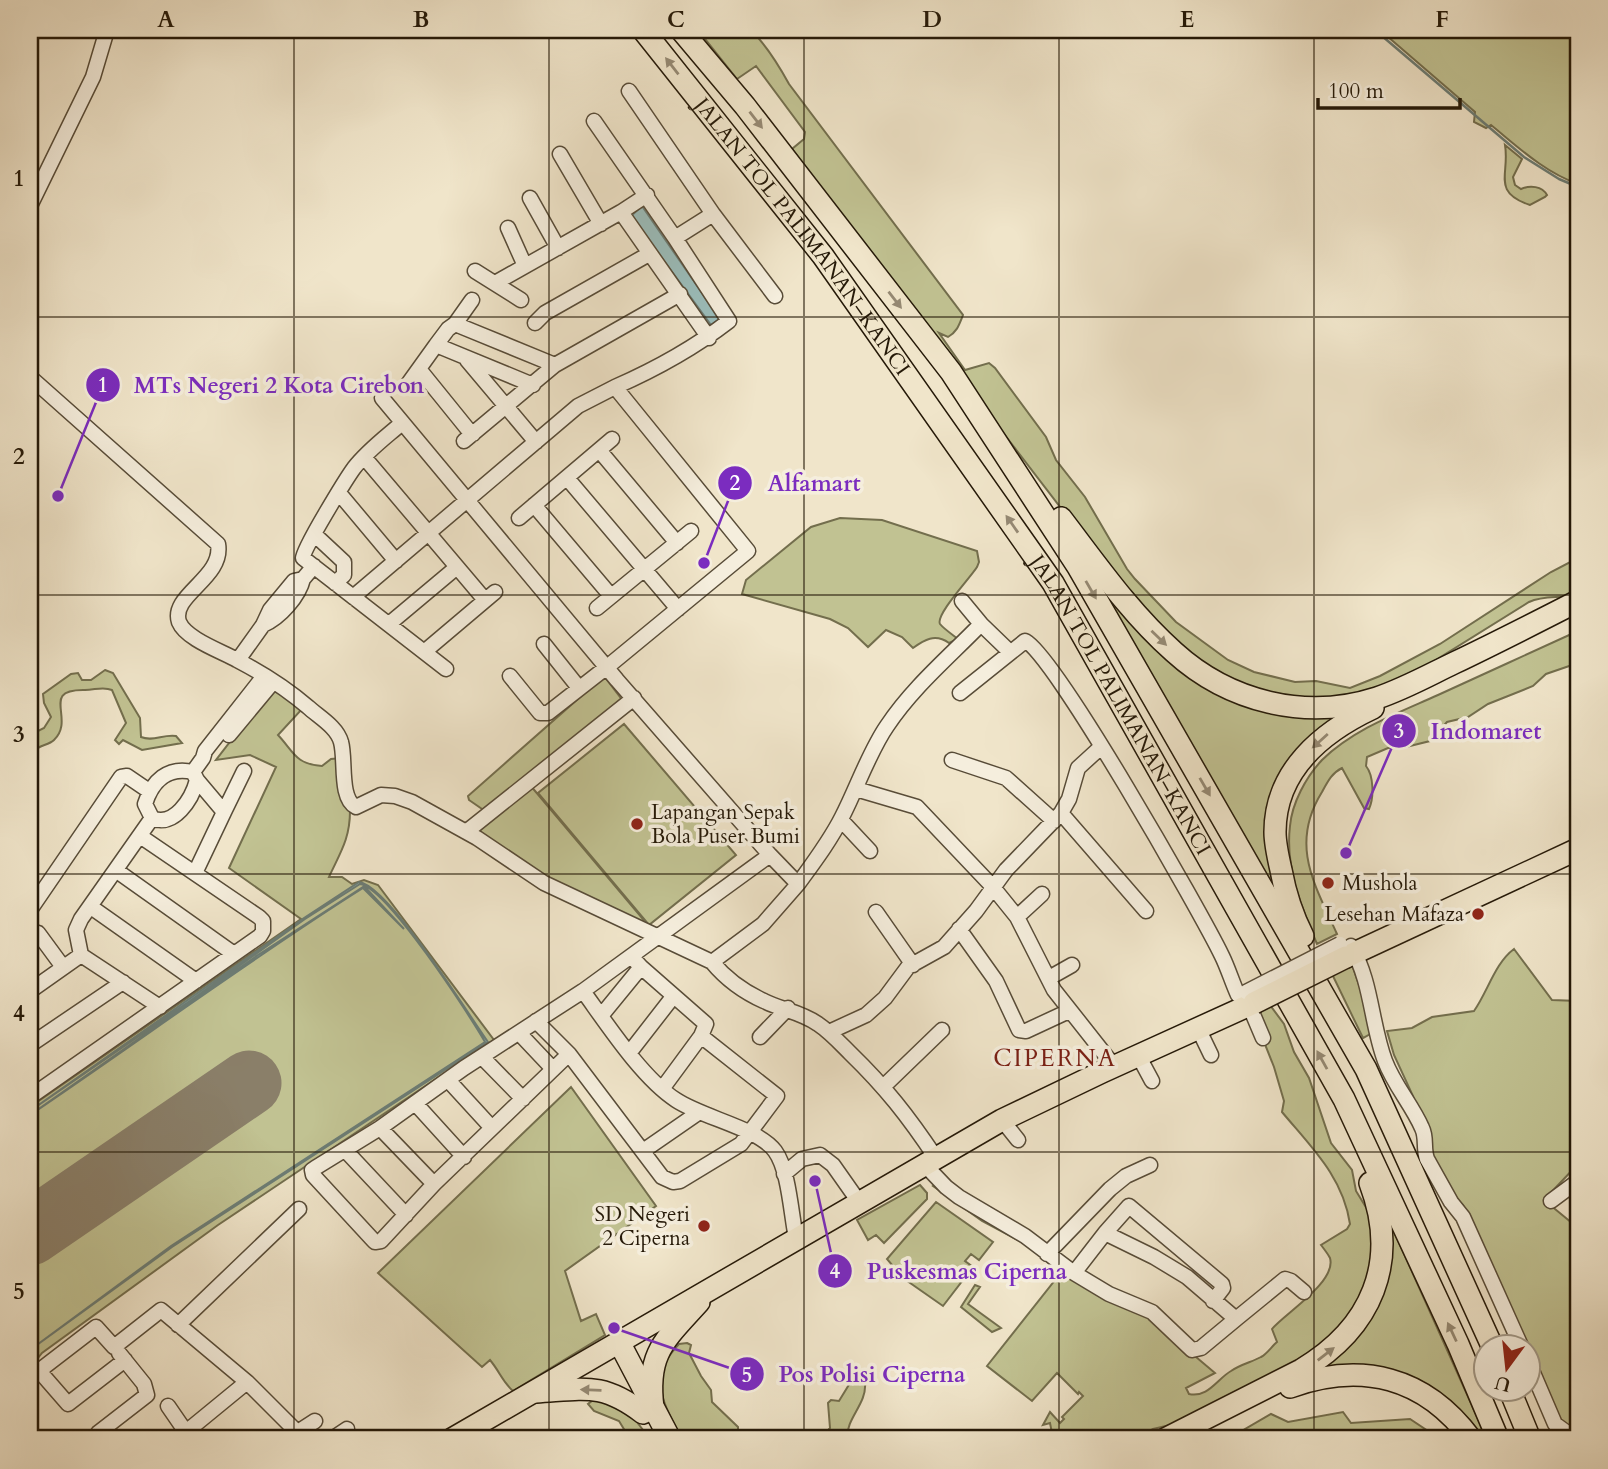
<svg xmlns="http://www.w3.org/2000/svg" width="1608" height="1469" viewBox="0 0 1608 1469" font-family="Cardo,serif">
	<style>
		.green { fill: #c1c292; stroke: #736e4d; stroke-width: 2 }
		.water { fill: #9bbebc; stroke: #6c7c74; stroke-width: 2 }
		.lines { fill: none; stroke-linecap: round; stroke-linejoin: round }
		.stream { stroke: #6c7c74; stroke-width: 2.5 }
		.runway { stroke: #8a7f69; stroke-width: 65 }
		.minor-casing { stroke: #584c38; stroke-width: 17 }
		.highway-casing { stroke: #251908; stroke-width: 24 }
		.minor { stroke: #f5eedd; stroke-width: 14 }
		.highway { stroke: #f0e5ca; stroke-width: 21 }
		.minor-bridge-casing { stroke: #584c38; stroke-width: 17; stroke-linecap: butt }
		.highway-bridge-casing { stroke: #251908; stroke-width: 24; stroke-linecap: butt }
		.minor-bridge { stroke: #f5eedd; stroke-width: 14 }
		.highway-bridge { stroke: #f0e5ca; stroke-width: 21 }
		.oneway { fill: #958973 }
		.grid { fill: none; stroke: #251908; stroke-width: 2; stroke-opacity: 0.55 }
		.poi-dot { fill: #8f2418; stroke: #f5eedd; stroke-width: 2.5 }
		.labels { text-anchor: middle; dominant-baseline: central; stroke-width: 7; stroke-linejoin: round; paint-order: stroke }
		.street-label { font-size: 21px; fill: #251908; stroke: #f5eedd }
		.poi-label { font-size: 21px; fill: #251908; stroke: #f5eedd; text-anchor: start }
		.quarter-label { font-size: 24px; letter-spacing: 2px; fill: #7a1f14; stroke: #f5eedd }
		.leader { fill: none; stroke: #7b2cbf; stroke-width: 2.5 }
		.callout-dot { fill: #7b2cbf; stroke: #f5eedd; stroke-width: 2.5 }
		.mark-label { font-size: 21px; text-anchor: middle; font-weight: bold; fill: #fff }
		.callout-label { font-size: 23px; text-anchor: middle; font-weight: bold; fill: #7b2cbf; stroke: #f5eedd; stroke-width: 7; stroke-linejoin: round; paint-order: stroke }
		.neatline { fill: none; stroke: #251908; stroke-width: 2.5 }
		.grid-label { font-size: 23px; text-anchor: middle; font-weight: bold; fill: #251908 }
	</style>
	<rect width="100%" height="100%" fill="#f0e5ca"/>
	<filter id="stains"><feTurbulence type="fractalNoise" baseFrequency=".00286" numOctaves="4"/><feColorMatrix values="0 0 0 0 .2 0 0 0 0 .09 0 0 0 0 .02 0 0 0 .5 -.17"/></filter>
	<radialGradient id="worn" r=".72"><stop offset=".6" stop-color="#630" stop-opacity="0"/><stop offset="1" stop-color="#630" stop-opacity=".3"/></radialGradient>
	<!-- green -->
	<path class="green" d="M698,30H751C767,46 778,64 789,84L963,315C959,325 957,332 948,337L939,333L965,370L989,363L995,368L1046,437L1056,460L1085,497L1127,569L1135,579L1176,622L1228,660L1254,672L1295,682L1316,681L1350,688L1380,676L1440,644L1551,572L1578,558V593C1564,600 1547,594 1529,602L1402,681L1339,699L1268,697L1196,663L1107,568L994,421L792,149L804,139L805,132L756,66L737,79Z
		M1380,30H1578V184C1544,172 1518,147 1491,125L1486,128L1474,122L1475,112Z
		M1505,145L1522,159L1513,177L1515,185L1521,189C1530,185 1542,186 1547,195L1545,197L1530,205C1491,192 1510,174 1505,145Z
		M840,518L882,520L977,551L979,562L977,567C971,577 935,615 940,624C944,629 953,635 958,639L949,643C935,633 924,640 913,648L902,637L886,630L868,647L848,628L830,619L742,594L746,580L811,527Z
		M1078,552L1211,686L1363,706L1289,767L1276,881L1271,883Z
		M1578,631L1574,635L1578,644V663L1546,674L1533,686L1488,704L1468,717L1447,722L1430,741L1406,747L1388,748L1367,757L1366,766C1374,776 1374,798 1369,809L1364,808L1342,768C1332,773 1328,781 1322,792C1289,845 1315,885 1337,934L1317,944C1301,906 1285,868 1290,826C1292,803 1306,777 1322,760C1354,729 1398,713 1438,695C1485,674 1531,652 1578,631Z
		M105,670L113,673L140,718L141,737C153,742 163,734 176,736L182,743L142,750L123,740L119,744L115,740L126,723L112,690C103,686 95,690 85,690C39,689 76,719 54,740C49,745 40,745 35,750L30,767V735L44,728L51,717L44,703L43,694L71,674L78,673L82,680H91Z
		M604,676L623,701L485,811L469,800L468,796Z
		M273,686L303,708L278,735C294,752 295,764 322,766L331,759L341,758C341,775 335,799 350,811C350,839 340,853 329,877H342L352,884L364,880L378,885L494,1040L218,1225L42,1353L30,1368V1259L260,1101L237,1065L30,1207V1107L301,919L229,868L276,767L250,755L216,760Z
		M624,724L736,855L649,925L538,793Z
		M530,785L648,925L550,881L474,830Z
		M1514,949L1552,1000L1578,1001V1164L1544,1200L1578,1228V1430L1564,1426C1553,1406 1528,1369 1528,1346L1463,1205L1452,1194L1437,1170L1413,1096L1394,1055L1387,1031L1412,1028L1432,1017L1474,1011C1488,991 1495,963 1514,949Z
		M1352,965L1365,1002L1372,1033L1363,1038L1332,974Z
		M1270,1005L1284,1024L1294,1052L1309,1078L1331,1143L1352,1170L1356,1191L1367,1209L1376,1242L1364,1293L1327,1347L1179,1423L1153,1429L1134,1439H1030L1052,1433L1050,1423L1043,1425L1050,1412L1060,1423L1064,1419L1062,1417L1083,1396L1079,1392L1078,1394L1057,1373L1032,1401L987,1366L1059,1275L1058,1271L1027,1245L982,1221L933,1186L937,1183L1151,1319L1215,1373L1186,1388L1189,1394C1208,1398 1217,1379 1231,1371C1241,1364 1252,1362 1261,1357C1267,1354 1272,1346 1277,1342L1272,1329C1284,1314 1337,1282 1330,1258C1328,1254 1324,1249 1321,1245L1347,1229L1350,1224C1343,1177 1312,1148 1282,1112L1284,1101L1274,1067L1253,1014Z
		M571,1087L656,1206L565,1271L581,1321L596,1314L605,1335L513,1391C502,1381 500,1372 490,1360L482,1367L378,1273Z
		M920,1185L927,1193V1199L884,1243L876,1235L868,1240L857,1220Z
		M936,1202L993,1242L979,1260L971,1254L965,1261L973,1267L943,1306L903,1278L887,1259Z
		M1387,1216L1487,1439H1479L1440,1399L1312,1371L1352,1340Z
		M975,1285L980,1287L968,1304L1001,1328L992,1332L961,1307Z
		M687,1343L691,1345L689,1353L701,1376L711,1390L712,1402L738,1427V1431L733,1439H682C664,1404 646,1378 679,1344Z
		M857,1379L865,1383C867,1404 846,1418 847,1439H820L830,1428L828,1403L831,1400L839,1401L850,1383Z
		M597,1397L626,1408L650,1439H630L619,1421L594,1411L588,1404Z
		M1343,1412L1351,1423L1410,1419L1440,1439H1228L1271,1414L1288,1422Z"/>
	<!-- water -->
	<path class="water" d="M642,206L720,319L711,325L631,216Z
		M359,882C388,885 468,1014 488,1042L172,1247L30,1350L171,1246L485,1042C469,1014 387,888 360,884L305,919L187,1003L30,1111L304,918Z
		M363,887H365L404,929L363,888C249,960 141,1040 30,1115L258,955Z"/>
	<g class="lines">
		<!-- stream -->
		<path class="stream" d="M1375,30L1524,157L1559,179L1578,187"/>
		<!-- runway -->
		<path class="runway" d="M30,1233L249,1083"/>
		<!-- minor casing -->
		<g class="minor-casing">
			<path id="minor" d="M594,121L675,238
				M560,154L601,224
				M530,198L558,248
				M30,206L93,77L107,30
				M621,212L709,338
				M713,214L775,296
				M508,228L525,266
				M475,271L521,300
				M495,283L621,212L647,195
				M472,300L455,324L555,365
				M535,323L545,313L649,254
				M436,345L448,329L455,324
				M467,360L536,442
				M419,369L470,432L473,434
				M30,377L218,544C224,578 170,595 179,622C186,639 221,651 237,660C262,673 287,689 308,707C319,717 337,727 341,742C346,759 339,799 356,807L381,795L395,796L412,802L477,838L544,883L712,962C726,979 744,992 764,1001C782,1010 801,1012 818,1024C830,1032 840,1043 850,1053C886,1088 908,1116 936,1158
				M408,384L436,345L533,385
				M382,398L617,680L770,855L798,884L763,924L712,962
				M402,423C386,437 368,450 354,468C346,479 303,549 303,558L446,669
				M464,441L555,365L680,294
				M599,450L677,543
				M364,457L485,600
				M567,478L678,609
				M339,493L396,561
				M534,505L611,596
				M519,518L612,439
				M314,534L344,562V575L335,583
				M353,597L578,406L615,387
				M597,608L691,531
				M389,624L457,567
				M981,624L1010,652
				M263,625C280,618 299,596 303,579
				M544,644L579,688
				M424,652L495,592
				M238,660L263,625L270,610L294,581L303,579L314,566
				M510,676L540,713H548L612,663L748,551L615,387C656,369 694,348 729,321L675,238L713,214L629,91
				M960,693L1025,641C1050,647 1203,916 1222,956C1228,968 1232,982 1238,995
				M229,735L273,682
				M952,760L1006,778L1054,821
				M193,772L203,758L205,751L264,676
				M856,789L917,807L992,886L1017,917L1054,990L1114,1066
				M224,812L244,771
				M1061,813L1146,911
				M152,818C174,828 192,799 197,780
				M841,820L870,851
				M466,832L634,698
				M117,871L234,954
				M798,884C814,862 830,841 842,817C857,788 869,752 887,726C913,687 949,657 981,624L962,601
				M91,907L196,981
				M30,910L121,777L127,776L149,791
				M876,912L913,965
				M1017,917L1042,894
				M959,929L996,981L1019,1030L1026,1031L1069,1011
				M38,933L63,967
				M1351,946C1372,982 1371,1024 1385,1061C1394,1085 1412,1105 1422,1128C1427,1138 1423,1148 1427,1159L1451,1202L1463,1217L1521,1346
				M631,956L641,967L706,1024L701,1036L662,1089
				M1049,978L1072,965
				M30,991L81,955
				M583,991C607,1024 642,1078 676,1100C703,1118 758,1128 775,1151C789,1170 791,1214 796,1238
				M1249,1005L1263,1038
				M160,1007L81,955L76,930L81,919L152,818L145,804C152,781 168,766 193,772L197,780L224,812L195,873
				M601,1016L641,967
				M536,1021L569,1054L662,1177L673,1182L680,1181L741,1144L777,1096L701,1036
				M1198,1028L1211,1055
				M829,1032L866,1015L885,998L908,967L944,947L976,911L1006,870L1061,813L1069,799L1078,768L1101,747
				M519,1033L553,1069
				M760,1037L788,1008
				M30,1045L123,982
				M630,1052L672,998
				M569,1054L434,1184L381,1241L375,1242L373,1240L313,1175L312,1170L315,1168L380,1128L464,1068L583,991L770,855
				M1138,1055L1152,1081
				M482,1057L523,1099
				M448,1080L492,1128
				M884,1086L942,1030
				M30,1097L260,936L263,931V921L259,917L140,836
				M415,1103L464,1157
				M1002,1120L1018,1140
				M380,1128L434,1184
				M345,1150L406,1215
				M643,1151L698,1113
				M924,1164L946,1187L959,1197L1025,1236L1074,1273L1109,1294L1152,1312L1192,1350L1201,1348L1236,1319L1187,1277L1154,1257L1105,1233L1074,1273
				M784,1174L802,1159L820,1155L833,1165L859,1202
				M1551,1201L1578,1181
				M1105,1233L1129,1206L1222,1284L1223,1288L1213,1301
				M1047,1254L1110,1189L1126,1176L1150,1165
				M1236,1319L1285,1279L1291,1281L1304,1292
				M178,1325L299,1209
				M125,1360L68,1404L41,1373L44,1367L96,1327L114,1347L161,1310L247,1382L304,1439
				M1528,1361L1555,1424L1566,1432L1578,1435
				M168,1406L190,1438
				M298,1432L315,1421
				M104,1439L98,1433L147,1395L144,1384L119,1353
				M173,1439L186,1432L247,1382
				M332,1439L347,1429"/>
		</g>
		<!-- highway casing -->
		<g class="highway-casing">
			<g id="highway">
				<path id="s1" d="M643,30L823,256L1053,583L1344,1099L1458,1344L1498,1439"/>
				<path d="M681,30L745,106L951,372L1078,567L1366,1069L1492,1346"/>
				<path d="M1061,518C1097,565 1130,613 1174,652C1229,702 1306,721 1377,698C1404,689 1429,675 1454,663C1496,643 1537,622 1578,601"/>
				<path d="M1303,936C1292,915 1285,892 1281,870C1278,857 1275,844 1275,832C1275,771 1322,732 1373,708"/>
				<path d="M1346,957L1578,849"/>
				<path d="M619,1342L670,1439"/>
				<path d="M1290,1387C1362,1361 1425,1377 1471,1439"/>
				<path d="M1509,1388L1530,1439"/>
				<path d="M536,1392C585,1389 602,1382 643,1413"/>
				<path d="M653,1408C646,1353 665,1340 699,1302"/>
				<path d="M452,1439L1002,1120L1102,1072L1254,1003"/>
				<path d="M1165,1439L1301,1370C1372,1328 1400,1262 1370,1183"/>
			</g>
		</g>
		<!-- minor -->
		<use href="#minor" class="minor"/>
		<!-- highway -->
		<use href="#highway" class="highway"/>
		<!-- minor-bridge casing -->
		<g class="minor-bridge-casing">
			<path id="minor-bridge" d="M1246,992L1340,944"/>
		</g>
		<!-- highway-bridge casing -->
		<g class="highway-bridge-casing">
			<path id="highway-bridge" d="M1254,1003L1346,957"/>
		</g>
		<!-- minor-bridge -->
		<use href="#minor-bridge" class="minor-bridge"/>
		<!-- highway-bridge -->
		<use href="#highway-bridge" class="highway-bridge"/>
	</g>
	<!-- one-way arrows -->
	<defs><path id="oneway-solid" d="M-6-.8H1V-3.2L6.5 0L1 3.2V.8H-6Z" transform="scale(1.75)"/></defs>
	<g class="oneway">
		<use href="#oneway-solid" transform="translate(672 66) rotate(-128)"/>
		<use href="#oneway-solid" transform="translate(756 120) rotate(52)"/>
		<use href="#oneway-solid" transform="translate(895 300) rotate(52)"/>
		<use href="#oneway-solid" transform="translate(1012 524) rotate(-125)"/>
		<use href="#oneway-solid" transform="translate(1091 590) rotate(60)"/>
		<use href="#oneway-solid" transform="translate(1159 638) rotate(44)"/>
		<use href="#oneway-solid" transform="translate(1320 741) rotate(138)"/>
		<use href="#oneway-solid" transform="translate(1205 787) rotate(60)"/>
		<use href="#oneway-solid" transform="translate(1322 1060) rotate(-119)"/>
		<use href="#oneway-solid" transform="translate(1452 1332) rotate(-115)"/>
		<use href="#oneway-solid" transform="translate(1326 1354) rotate(-38)"/>
		<use href="#oneway-solid" transform="translate(591 1390) rotate(-178)"/>
	</g>
	<!-- grid -->
	<path class="grid" d="M294,30V1439M549,30V1439M804,30V1439M1059,30V1439M1314,30V1439M30,317H1578M30,595H1578M30,874H1578M30,1152H1578"/>
	<!-- markers -->
	<g class="poi-dot">
		<circle cx="637" cy="824" r="7"/>
		<circle cx="1328" cy="883" r="7"/>
		<circle cx="1478" cy="914" r="7"/>
		<circle cx="704" cy="1226" r="7"/>
	</g>
	<g class="labels">
		<!-- street labels -->
		<g class="street-label">
			<text stroke="none"><textPath href="#s1" startOffset="261">JALAN TOL PALIMANAN–KANCI</textPath></text>
			<text stroke="none"><textPath href="#s1" startOffset="828">JALAN TOL PALIMANAN–KANCI</textPath></text>
		</g>
		<!-- poi labels -->
		<g class="poi-label">
			<text x="651" y="812">Lapangan Sepak<tspan x="651" dy="24">Bola Puser Bumi</tspan></text>
			<text x="1342" y="883">Mushola</text>
			<text x="1464" y="914" text-anchor="end">Lesehan Mafaza</text>
			<text x="690" y="1214" text-anchor="end">SD Negeri<tspan x="690" dy="24">2 Ciperna</tspan></text>
		</g>
		<!-- quarter labels -->
		<g class="quarter-label">
			<text x="1055" y="1058">CIPERNA</text>
		</g>
	</g>
	<!-- callouts -->
	<path class="leader" d="M58 496L103 385M704 563L735 483M1346 853L1399 731M815 1181L835 1271M614 1328L747 1374"/>
	<g class="callout-dot">
		<circle cx="58" cy="496" r="7"/>
		<circle cx="704" cy="563" r="7"/>
		<circle cx="1346" cy="853" r="7"/>
		<circle cx="815" cy="1181" r="7"/>
		<circle cx="614" cy="1328" r="7"/>
		<circle cx="103" cy="385" r="18"/>
		<circle cx="735" cy="483" r="18"/>
		<circle cx="1399" cy="731" r="18"/>
		<circle cx="835" cy="1271" r="18"/>
		<circle cx="747" cy="1374" r="18"/>
	</g>
	<g class="mark-label">
		<text x="103" y="392">1</text>
		<text x="735" y="490">2</text>
		<text x="1399" y="738">3</text>
		<text x="835" y="1278">4</text>
		<text x="747" y="1382">5</text>
	</g>
	<g class="callout-label">
		<text x="279" y="393">MTs Negeri 2 Kota Cirebon</text>
		<text x="814" y="491">Alfamart</text>
		<text x="1486" y="739">Indomaret</text>
		<text x="967" y="1279">Puskesmas Ciperna</text>
		<text x="872" y="1382">Pos Polisi Ciperna</text>
	</g>
	<!-- margin -->
	<rect width="1608" height="1469" fill="none" stroke="#f0e5ca" stroke-width="77"/>
	<!-- north arrow -->
	<g transform="translate(1507 1368) rotate(195)"><circle r="33" fill="#f5eedd" stroke="#a29988" stroke-width="2"/>
	<path d="M0-5L12 26L0 18L-12 26Z" fill="#8f2418"/>
	<text y="-10" font-size="19" font-weight="bold" text-anchor="middle" fill="#251908">U</text>
	</g>
	<!-- scale -->
	<path d="M1318 98v10h142v-10" fill="none" stroke="#251908" stroke-width="3.5"/>
	<text x="1328" y="98" font-size="21" fill="#251908" stroke="#f5eedd" stroke-width="5" paint-order="stroke">100 m</text>
	<rect x="38" y="38" width="1532" height="1392" class="neatline"/>
	<g class="grid-label">
		<text x="166" y="27">A</text>
		<text x="421" y="27">B</text>
		<text x="676" y="27">C</text>
		<text x="932" y="27">D</text>
		<text x="1187" y="27">E</text>
		<text x="1442" y="27">F</text>
		<text x="19" y="186">1</text>
		<text x="19" y="464">2</text>
		<text x="19" y="742">3</text>
		<text x="19" y="1021">4</text>
		<text x="19" y="1299">5</text>
	</g>
	<rect width="100%" height="100%" filter="url(#stains)"/>
	<rect width="100%" height="100%" fill="url(#worn)"/>
</svg>
